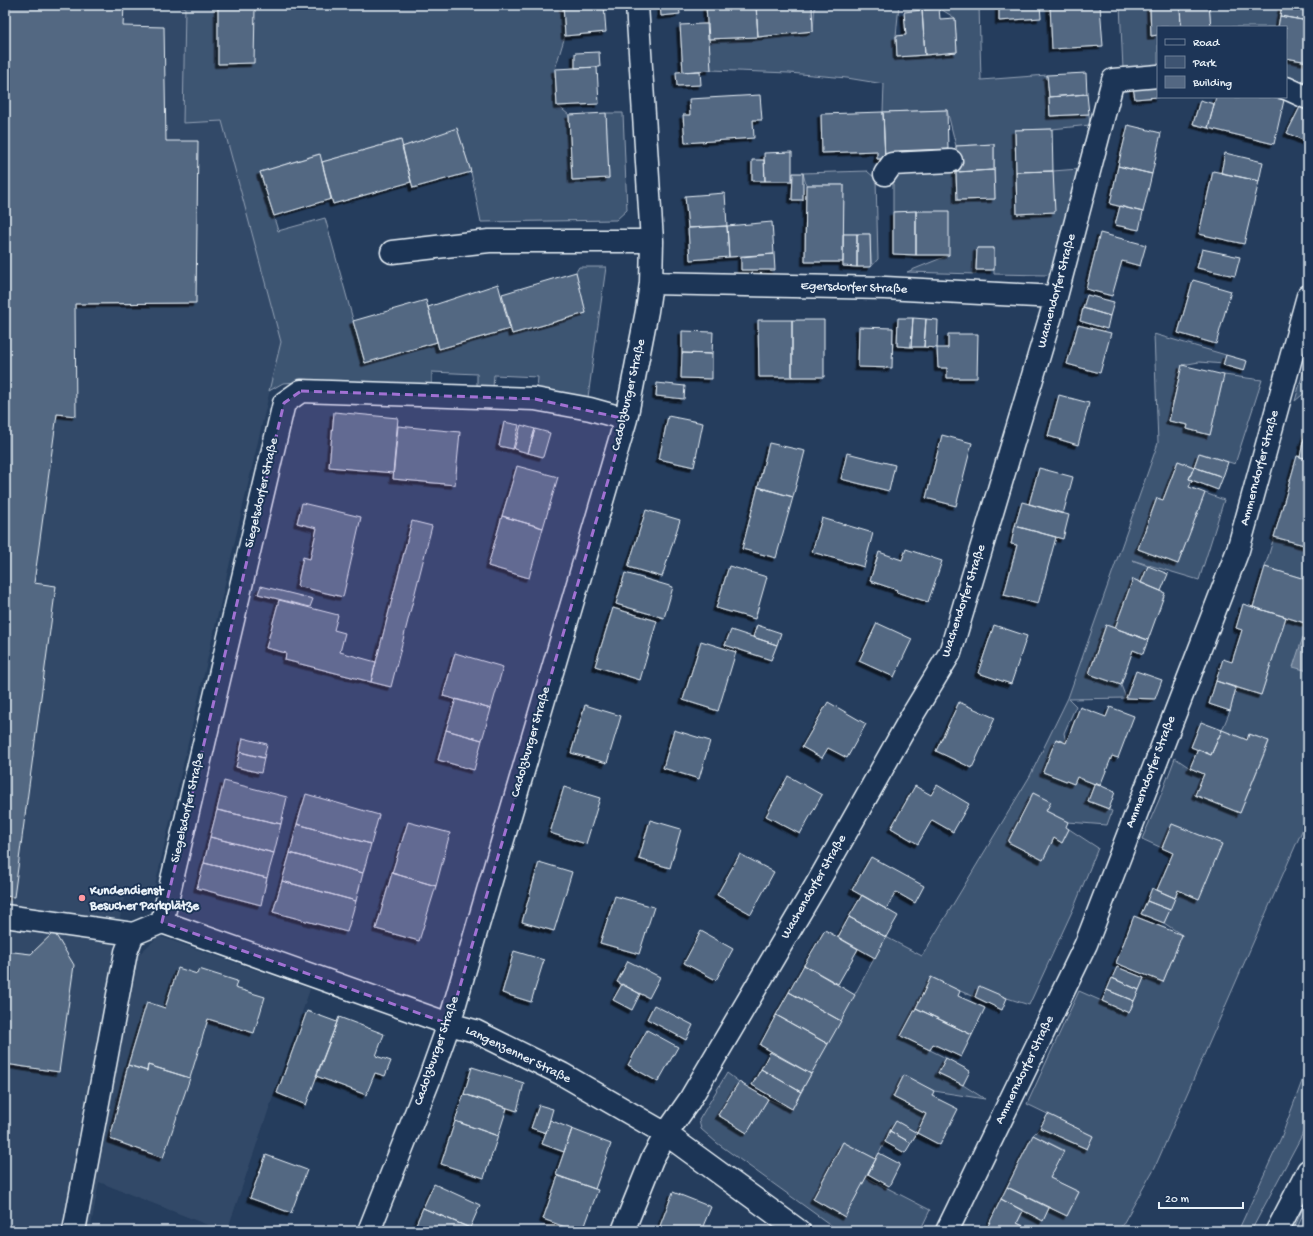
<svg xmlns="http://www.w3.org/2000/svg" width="1313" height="1236" viewBox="0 0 1313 1236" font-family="'Gochi Hand',sans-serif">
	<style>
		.built { fill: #334a68 }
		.green { fill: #3e5472; stroke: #93a2b5 }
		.water { fill: #657890; stroke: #99a8ba }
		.building { fill: #536782; stroke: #e8f1f8; filter: url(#shadow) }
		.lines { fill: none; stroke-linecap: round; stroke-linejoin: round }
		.minor-casing { stroke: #e8f1f8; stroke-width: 25 }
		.minor { stroke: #1d3557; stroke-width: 22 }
		.marked { fill: #a171d3; fill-opacity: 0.2; stroke: #a171d3; stroke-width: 3; stroke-dasharray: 8 5; stroke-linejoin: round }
		.poi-dot { fill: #ff9aa2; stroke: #1d3557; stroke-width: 1.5 }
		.labels { text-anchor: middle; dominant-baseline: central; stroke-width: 4; stroke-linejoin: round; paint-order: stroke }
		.street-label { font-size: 13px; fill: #e8f1f8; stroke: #1d3557 }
		.poi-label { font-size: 13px; font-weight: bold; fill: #e8f1f8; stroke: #1d3557; text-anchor: start }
	</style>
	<defs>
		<filter id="shadow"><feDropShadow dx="-3.5" dy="3.5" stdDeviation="0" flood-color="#0009"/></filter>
	</defs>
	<rect width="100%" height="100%" fill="#253d5d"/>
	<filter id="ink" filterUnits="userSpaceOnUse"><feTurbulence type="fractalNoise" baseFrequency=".025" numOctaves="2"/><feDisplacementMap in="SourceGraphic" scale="8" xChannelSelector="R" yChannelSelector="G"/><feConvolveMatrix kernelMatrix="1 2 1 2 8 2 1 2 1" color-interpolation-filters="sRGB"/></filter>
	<g filter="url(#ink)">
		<!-- built -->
		<path class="built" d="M5,5H153L185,7L183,123L222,121L281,342L153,894L126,887L114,949L138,955L159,936L310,989L227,1231H223L99,1182L90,1231H5Z"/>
		<!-- green -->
		<path class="green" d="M153,5H563L565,36L555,69L557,105L569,115L572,180L609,178L606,113H623L627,210L616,220L481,222L471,172L457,129L402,147L400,140L322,162L319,154L260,172L278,231L325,218L365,363L437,342L440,349L510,329L512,334L586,313L576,272L579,267H606L588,397L537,389L538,377L494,375L493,387H477V374L432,372V385L300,382L283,383L269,391L281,342L222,121L183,123L185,7Z
			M815,5H899L896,36L897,57L957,52L955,18L939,8L922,10L921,5H979L981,80L1047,75L1050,116L1089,114L1090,125L1052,129L1015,130L1017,214L1054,212L1053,171L1079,169L1052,272L1047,275L994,274V248H977L976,274L907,272L949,255L916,211L893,212V178L901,172H956L957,200L995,199L994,144L956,146L947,110L883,112L884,84L847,78L789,73L711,70L708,39L758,37L813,31Z
			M1120,5H1149L1151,35H1158V66L1123,69Z
			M1209,5H1282L1278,27H1211Z
			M1286,58L1308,62V88L1286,78Z
			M867,171L876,179L878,259L871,267L870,234H843L844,185H806L803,173Z
			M1154,334L1226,355L1224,364L1199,362L1182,365L1169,420L1188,425L1187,429L1210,435L1224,375L1262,380L1235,464L1200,453L1194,467L1178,461L1163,500L1157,498L1138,549L1178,564L1205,493L1224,500L1199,580L1132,560L1148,566L1141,583L1133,579L1115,628L1106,625L1089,673L1121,685L1126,698L1069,699L1076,706L1064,733L1066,743L1056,739L1043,772L1074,783L1077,777L1095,783L1088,801L1112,811L1107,825L1068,822L1046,811L1050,802L1033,793L1008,842L1043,860L1054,838L1062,843L1069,829L1098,848L1075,905L1029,1005L1007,998L979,987L975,997L960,991L931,977L902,1036L946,1058L938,1073L963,1085L985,1099L934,1091L904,1076L893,1097L926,1114L917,1133L896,1121L876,1159L843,1142L813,1199L845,1217L866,1177L930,1210L920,1231H839L717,1143L701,1129L699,1120L727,1073L739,1082L718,1115L747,1133L768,1099L792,1109L886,937L922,956L1030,776L1068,698L1158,443Z
			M1308,354V390L1295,401L1308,355Z
			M1274,537L1308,546V580L1265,567Z
			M1286,617L1308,624V817L1155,1167L1119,1231H1033L1017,1223L1023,1211L1043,1220L1049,1208L1067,1216L1079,1192L1050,1178L1064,1150L1033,1135L1040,1128L1086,1149L1093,1136L1027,1104L1079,991L1129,1013L1144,978L1163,982L1182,935L1164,923L1178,890L1199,899L1221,844L1172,824L1162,848L1142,839L1159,800L1175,758L1190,768L1204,774L1196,795L1240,813L1269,742L1250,734L1247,740L1222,730L1230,711L1236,688L1261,695Z
			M1308,1065V1120L1302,1135L1251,1231H1238L1281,1138Z
			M1308,1196V1203L1296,1231H1293Z"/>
		<!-- water -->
		<path class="water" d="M1303,637L1308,638V671L1293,667Z"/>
		<!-- building -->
		<path class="building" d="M5,5H124L123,26L164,27L166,141H198L196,303L75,304L76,416L57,414L34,583L56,586L14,897L5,896Z
			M563,5H604L606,32L565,36Z
			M660,5H679L680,14L661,16Z
			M706,5H756L758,37L708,39Z
			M756,5H812L813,31L758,37Z
			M999,5H1040L1041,18L999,21Z
			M1050,5H1100L1103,46L1052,49Z
			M1167,5H1180L1181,27H1158V35L1151,36L1150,6Z
			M1180,5H1209L1211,27H1181Z
			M1282,5H1308V21L1280,16Z
			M218,7H255L254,63L218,64Z
			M939,8L940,19L955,18L957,52L925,55L922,10Z
			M922,10L925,55L897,57L896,36L906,35L904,12Z
			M1280,16L1308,21V62L1286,58V27H1278Z
			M702,24H708L711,70L683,72L680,25Z
			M599,52L600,67L575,68V53Z
			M597,67L599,104L557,106L555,69Z
			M700,71L701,85L677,86L676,72Z
			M1086,73L1087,94L1049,97L1047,75Z
			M1158,85V97L1135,99L1133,87Z
			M1087,94L1089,114L1050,116L1049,97Z
			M760,95L762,120H753L754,138L685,143L683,115H690L689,99Z
			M1216,97H1270L1284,100L1274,144L1208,128Z
			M1200,100L1214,104L1208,128L1193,124Z
			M1301,105L1308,108V140L1307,142L1287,133Z
			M947,110L948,149L893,151V159H885L883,112Z
			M883,112L885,159H877V151L822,153L821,114Z
			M606,113L609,178L572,180L569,115Z
			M1128,125L1161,133L1152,174L1118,166Z
			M457,128L471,172L413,188L402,147Z
			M1052,129L1053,171L1016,172L1015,130Z
			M401,140L411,182L333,204L322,162Z
			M994,144V170L956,172V146Z
			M792,152V181H765L764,153Z
			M1225,153L1263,162L1259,181L1221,173Z
			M320,154L331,199L274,216L260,172Z
			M752,160H764L765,181H752Z
			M1118,166L1152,174L1143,212L1110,204Z
			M994,170L995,199L957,200L956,172Z
			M1053,171L1055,212L1017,214L1016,172Z
			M1213,171L1259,181L1244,244L1199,234Z
			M793,173H803V200H792Z
			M806,185H844L843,262H805Z
			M725,193L727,226L688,228L685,196Z
			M1120,206L1143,212L1139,230L1115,225Z
			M916,211H949V255H916Z
			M916,211V255L893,254V212Z
			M772,222L774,254L729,257L727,226Z
			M727,226L729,257L690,260L688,228Z
			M1100,233L1146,245L1140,266L1122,261L1112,296L1086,289Z
			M843,234H857V267L843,266Z
			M857,234H870L871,267H857Z
			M977,248H994V270H976Z
			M1202,249L1240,257L1235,276L1197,268Z
			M774,254L775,270H741V257Z
			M576,272L586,313L512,334L502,294Z
			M1193,280L1231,291L1216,344L1178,333Z
			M498,284L510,329L439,349L428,307Z
			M1087,295L1114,302L1110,316L1083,308Z
			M426,300L437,342L365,363L353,321Z
			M1083,308L1110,316L1107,329L1080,321Z
			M898,318H913L911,347L897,346Z
			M913,318L926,319L924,347H911Z
			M926,319L938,320L937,348L924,347Z
			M758,320H792V377H759Z
			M792,320H824V377H792Z
			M1078,325L1111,333L1100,373L1067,364Z
			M859,327L893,328L892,368L858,367Z
			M682,331L713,332L712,354L682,353Z
			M948,334H978L977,378H947V368H938L937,348H948Z
			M682,353L712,354V379L681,378Z
			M1226,355L1247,361L1244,371L1223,365Z
			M1182,365L1224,375L1210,435L1187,429L1188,425L1169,421Z
			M657,383L685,386L684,399L656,396Z
			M1059,395L1089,403L1078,445L1048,436Z
			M334,412L398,418L393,473L329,467Z
			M668,416L703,423L694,467L659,459Z
			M504,422L519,425L513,449L499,446Z
			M521,425L535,429L528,453L514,449Z
			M398,426L460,432L455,485L393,479Z
			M535,429L550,433L543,457L528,453Z
			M1307,430L1308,431V444L1303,442Z
			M942,435L972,443L956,506L926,498Z
			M1303,442L1308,444V459L1300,457Z
			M769,443L805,451L793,497L758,487Z
			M847,453L895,465L889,491L841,479Z
			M1199,453L1228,462L1223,477L1194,467Z
			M1297,456L1308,459V546L1274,537Z
			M1178,461L1194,467L1189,479L1192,480L1189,487L1205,493L1178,564L1138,549L1157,498L1163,500Z
			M517,466L558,477L543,528L502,516Z
			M1194,467L1223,477L1218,490L1189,479Z
			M1039,468L1073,477L1063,514L1029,504Z
			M758,487L793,497L776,558L742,549Z
			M1022,502L1069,515L1063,539L1015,526Z
			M302,503L361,517L343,597L297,586L303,557L310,559L317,528L297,523Z
			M646,510L680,520L662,577L628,567Z
			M502,516L543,528L529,578L488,566Z
			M822,518L873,533L864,567L812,552Z
			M412,521L432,526L391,687L371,682Z
			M1015,526L1056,537L1038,604L1004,595L1017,545L1011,544Z
			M906,549L942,561L928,602L896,592L897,590L870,581L879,552L902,560Z
			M729,566L767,577L755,619L716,608Z
			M1148,566L1168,574L1161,591L1141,583Z
			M1265,567L1308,580V624L1253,607Z
			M625,573L673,587L664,618L616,604Z
			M1133,579L1165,593L1148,640L1115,628Z
			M261,586L313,599L310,607L258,594Z
			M279,600L338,615L334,630L345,633L340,652L376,662L371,682L285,660L286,653L266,648Z
			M1243,604L1286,617L1261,695L1216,681L1223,659L1232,662L1242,630L1236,628Z
			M613,608L657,621L640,680L595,666Z
			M877,623L912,639L894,677L859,661Z
			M757,625L781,633L777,645L753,637Z
			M994,625L1027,636L1011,684L978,673Z
			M1106,625L1148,640L1143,654L1133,650L1121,685L1089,674Z
			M731,630L777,645L771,660L725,645Z
			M701,641L736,652L718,711L683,700Z
			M455,653L503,667L491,709L443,696Z
			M1136,671L1162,680L1155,699L1126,698Z
			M1216,681L1236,688L1230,711L1209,704Z
			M456,699L491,709L482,740L446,730Z
			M828,702L866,724L847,758L828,748L822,758L802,747Z
			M959,702L995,718L972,768L936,751Z
			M585,705L621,716L607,763L571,753Z
			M1080,707L1106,717L1110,707L1134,716L1118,758L1112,756L1100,786L1077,777L1074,784L1043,772L1056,739L1066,743Z
			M1201,722L1222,730L1211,755L1191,747Z
			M446,730L482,740L474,770L438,760Z
			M674,730L710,741L699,779L663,768Z
			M1222,730L1247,740L1249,734L1269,741L1240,813L1195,795L1204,774L1190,768L1198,749L1211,755Z
			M243,738L267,744L264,758L240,752Z
			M240,752L264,758L261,773L236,767Z
			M788,776L822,795L800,834L766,816Z
			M224,781L287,797L281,824L217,810Z
			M1095,783L1115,792L1109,809L1088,801Z
			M937,785L969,804L953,832L932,820L918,844L891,828L915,786L931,795Z
			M564,787L600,798L586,844L550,833Z
			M1033,793L1051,802L1046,811L1068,822L1066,827L1069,829L1062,843L1054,838L1043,860L1008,842Z
			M306,794L379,815L371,844L297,824Z
			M217,810L281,824L274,853L210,837Z
			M650,820L681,829L670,868L639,859Z
			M408,822L450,833L436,886L392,873Z
			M297,824L371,844L363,873L290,853Z
			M1172,824L1222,844L1199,899L1178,890L1175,898L1157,890L1173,853L1162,848Z
			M210,837L274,853L267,878L204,863Z
			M290,853L363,873L356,901L282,881Z
			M740,854L774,872L751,914L717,895Z
			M871,857L924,886L915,903L896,892L886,909L852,890Z
			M539,862L572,872L554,931L522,922Z
			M204,863L267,878L261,905L197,888Z
			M392,873L436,886L419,941L376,929Z
			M282,881L356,901L347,932L273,912Z
			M1152,888L1175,898L1170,910L1147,901Z
			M862,895L898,916L886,937L849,917Z
			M615,896L654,907L639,954L600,943Z
			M1147,901L1170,910L1164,923L1141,914Z
			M1134,916L1182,935L1163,982L1116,963Z
			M849,917L886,937L875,958L838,937Z
			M825,930L858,949L838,984L804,965Z
			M701,931L733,949L716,980L684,963Z
			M54,932L74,965L59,1072L5,1064V951L31,954Z
			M514,951L544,960L531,1002L502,993Z
			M628,961L660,977L649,998L617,982Z
			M804,965L855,995L841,1021L789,992Z
			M1117,967L1144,978L1139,990L1112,978Z
			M178,968L197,974L199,969L237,981L235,988L265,997L254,1033L208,1019L190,1078L148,1065L147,1071L128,1065L147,1002L165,1008Z
			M931,977L960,991L958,996L985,1008L972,1035L916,1008Z
			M1112,978L1139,990L1134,1001L1107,990Z
			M622,984L640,994L632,1010L613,1000Z
			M979,986L1007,998L1002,1010L975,997Z
			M1107,990L1134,1001L1129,1013L1102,1001Z
			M789,992L841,1021L828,1044L776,1015Z
			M654,1005L693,1025L686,1040L647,1019Z
			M916,1008L972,1035L961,1057L933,1044L930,1050L901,1036Z
			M307,1011L337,1022L306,1105L277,1093Z
			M776,1015L828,1044L811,1074L760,1045Z
			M339,1017L384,1034L376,1056L391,1061L385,1076L375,1073L366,1095L316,1076Z
			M647,1030L678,1047L658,1082L628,1065Z
			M770,1052L811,1074L801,1092L761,1069Z
			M946,1058L970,1071L963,1085L938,1073Z
			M128,1065L147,1071L148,1065L190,1078L163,1158L110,1139Z
			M472,1067L524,1083L517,1111L464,1094Z
			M761,1069L801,1092L792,1109L752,1085Z
			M904,1075L934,1091L932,1096L958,1109L940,1145L917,1133L926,1114L893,1097Z
			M739,1082L768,1099L747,1133L718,1115Z
			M464,1094L507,1108L498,1136L455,1121Z
			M539,1105L553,1109L546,1133L531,1128Z
			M1048,1114L1093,1136L1087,1149L1040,1128Z
			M550,1120L572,1129L564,1152L542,1144Z
			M455,1121L498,1136L484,1178L441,1164Z
			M896,1121L917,1133L911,1143L890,1131Z
			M572,1129L611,1144L595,1189L556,1175Z
			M890,1131L911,1143L905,1153L885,1142Z
			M1033,1135L1064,1151L1050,1178L1079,1192L1067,1216L1007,1187Z
			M843,1142L876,1159L845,1217L813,1199Z
			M879,1153L900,1164L889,1186L868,1174Z
			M266,1155L307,1170L291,1213L250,1198Z
			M558,1176L598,1190L583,1231H576L543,1219Z
			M434,1184L480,1205L470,1228L423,1208Z
			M1007,1187L1049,1208L1043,1221L1001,1199Z
			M673,1192L711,1207L701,1231H658Z
			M1001,1199L1023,1211L1017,1223L1033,1231L986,1230Z
			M423,1208L470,1228L468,1231H413Z"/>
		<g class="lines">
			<!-- minor casing -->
			<g class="minor-casing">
				<path id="minor" d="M1286,88L1308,98
					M885,174L892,164L951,161
					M392,252L489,241H652
					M651,283L885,288L1056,297
					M5,916L133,934
					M162,922L284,403L301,391L535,399L590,409L626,419
					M162,922L449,1024L475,1031L562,1074L666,1134L799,1231
					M74,1231L126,952L133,934L162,922
					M369,1231L429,1080L449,1024L626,419L647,311L651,283L652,241L637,5
					M623,1231L652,1159L666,1134L689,1101L818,882L913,714L950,653L1052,312L1113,80L1158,76
					M947,1231L1086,944L1238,550L1308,296
					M1277,1231L1308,1171"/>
			</g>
			<!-- minor -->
			<use href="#minor" class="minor"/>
		</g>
	</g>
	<!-- marked area -->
	<path class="marked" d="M301,391L535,399L626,419L449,1024L162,922L284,403Z"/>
	<!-- markers -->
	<circle class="poi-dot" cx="82" cy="898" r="4"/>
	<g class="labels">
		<!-- street labels -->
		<g class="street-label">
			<text transform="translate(854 288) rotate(2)">Egersdorfer Straße</text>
			<text transform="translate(1057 291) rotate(-75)">Wachendorfer Straße</text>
			<text transform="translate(629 395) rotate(-77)">Cadolzburger Straße</text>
			<text transform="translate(1260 468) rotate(-75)">Ammerndorfer Straße</text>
			<text transform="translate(262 493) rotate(-77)">Siegelsdorfer Straße</text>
			<text transform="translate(964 601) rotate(-72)">Wachendorfer Straße</text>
			<text transform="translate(531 742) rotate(-74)">Cadolzburger Straße</text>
			<text transform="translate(1151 772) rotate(-69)">Ammerndorfer Straße</text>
			<text transform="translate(188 808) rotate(-77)">Siegelsdorfer Straße</text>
			<text transform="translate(814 887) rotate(-60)">Wachendorfer Straße</text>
			<text transform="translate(437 1051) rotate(-71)">Cadolzburger Straße</text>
			<text transform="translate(518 1055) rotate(26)">Langenzenner Straße</text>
			<text transform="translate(1025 1070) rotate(-64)">Ammerndorfer Straße</text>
		</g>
		<!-- poi labels -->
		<g class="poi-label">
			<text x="90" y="891">Kundendienst<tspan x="90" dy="15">Besucher Parkplätze</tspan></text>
		</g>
	</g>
	<!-- margin -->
	<rect width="1313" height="1236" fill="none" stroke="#1d3557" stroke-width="20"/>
	<rect x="10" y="10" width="1293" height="1216" fill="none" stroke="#e8f1f8" stroke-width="1.5" filter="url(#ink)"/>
	<!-- legend -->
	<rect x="1157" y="26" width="130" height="72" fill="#1d3557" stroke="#6e8097"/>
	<rect x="1165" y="39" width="20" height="6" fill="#1d3557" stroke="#6e8097"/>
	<text x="1193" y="46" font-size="12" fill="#e8f1f8">Road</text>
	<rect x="1165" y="56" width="20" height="12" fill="#3e5472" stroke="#6e8097"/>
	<text x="1193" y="66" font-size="12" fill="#e8f1f8">Park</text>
	<rect x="1165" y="76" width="20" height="12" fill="#536782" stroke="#6e8097"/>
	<text x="1193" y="86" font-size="12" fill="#e8f1f8">Building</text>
	<!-- scale -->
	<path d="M1159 1202v6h84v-6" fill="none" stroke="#e8f1f8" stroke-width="2"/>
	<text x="1165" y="1202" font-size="12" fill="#e8f1f8" stroke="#1d3557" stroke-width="3" paint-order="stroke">20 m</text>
</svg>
